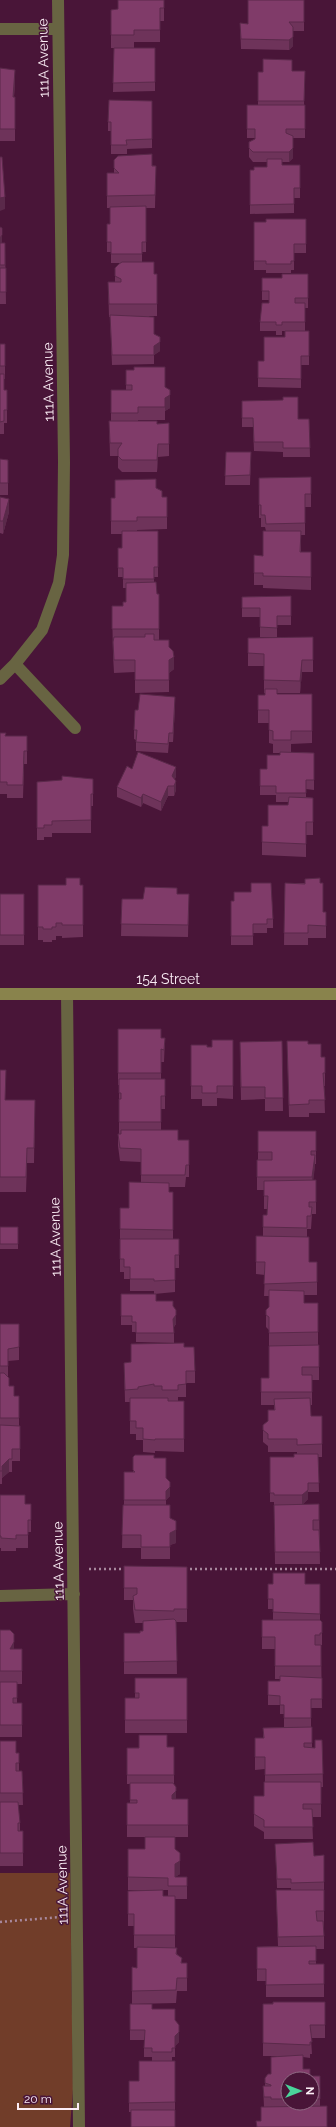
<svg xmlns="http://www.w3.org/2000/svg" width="336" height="2127" viewBox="0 0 336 2127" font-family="Raleway,sans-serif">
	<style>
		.green { fill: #713d29 }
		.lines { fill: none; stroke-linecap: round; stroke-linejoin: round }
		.path { stroke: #a8889d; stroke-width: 2.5; stroke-dasharray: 2 3; stroke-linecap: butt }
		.street { stroke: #686442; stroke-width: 12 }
		.secondary { stroke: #89834c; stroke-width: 12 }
		.wall { fill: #6e335a; fill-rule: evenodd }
		.shaded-wall { fill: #5a294a }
		.building { fill: #803b69; stroke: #5a294a }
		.labels { text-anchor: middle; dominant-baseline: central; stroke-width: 3; stroke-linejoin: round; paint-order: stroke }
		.street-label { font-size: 14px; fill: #fbedf5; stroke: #491538 }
	</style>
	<rect width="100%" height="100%" fill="#491538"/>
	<!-- green -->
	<path class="green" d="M0,1873H70L73,2089L70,2127H0Z"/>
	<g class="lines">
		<!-- path -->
		<path class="path" d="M89,1569H126
			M185,1569H336
			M0,1922L61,1917"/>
		<!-- street -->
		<path class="street" d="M0,29H58
			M15,664L75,728
			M0,679L15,664L42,630L59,583L63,555L64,462L58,0
			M67,994L79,2127
			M0,1596L74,1594"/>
		<!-- secondary -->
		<path class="secondary" d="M0,994H336"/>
	</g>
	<!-- wall -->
	<path class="wall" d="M164,0V21H160V42H134V48H155V91L113,92L114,48H111V10L118,9Z
		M304,0V31H293V46L289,50L241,49L240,23L248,24Z
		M0,68L15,83L14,97H15V141H0Z
		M305,71L304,105H305V138H293V158L289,162H282V165H300V198H294V213L250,214V170H254L267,167V162H253L249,157V142L255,139V138H247V105H258V72Z
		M152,101V148L127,149V154H111V131H108V122Z
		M114,160L156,166L155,208H146V252H142V262L154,274H157V316H149L154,334L160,351L154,355V364L112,365L110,317H109L108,282H115V268L120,263H111V252H107V224H110V208H107V173H114Z
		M306,219V253H294V270H291V273H266V270H254V222H266Z
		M0,227L2,243H5L6,304H0Z
		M308,274V308H305V331H309V365H301V388L258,387V361H264L285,337V331H282V335H276V331H260V322L269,303V300H262V278H282Z
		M0,344H5V379H4V390H7V423H4V434H0Z
		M126,370L165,387L170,408L165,411V420H138V421L157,424L169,423V456L158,457L157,472H122L118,468V456H110L109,421H111V390H126Z
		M242,401L298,419H309L310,457H283V452L254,451L253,427H242Z
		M226,452H251L250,485H225Z
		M0,459L8,460V495H0Z
		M311,477V507H305V535H301V552H311V590L263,588V585H254V555L263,556L266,531L265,527H261V518H259V478Z
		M156,488L162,497H167V529L137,530V531H158V577H154V582L157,594H159V640L169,647L174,669L169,673V692L135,693V672L114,673L113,655L112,606H123L126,602V588H123V577H118V548H122V534H111V498H115Z
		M0,497L9,512L3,534L0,533Z
		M291,596V625H277V637H260V617H242V597Z
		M313,637V672H302L300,693H277V694H312V743L291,744V752L314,753V790L306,789V797L313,798V835H306V857L262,855V826H268L288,805L289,802H276V795H260V769H267L280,755V753H273V744L269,743V723H258V695H265V693H264V666H248V638Z
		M175,706L173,742H169L168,753L136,751V740L134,739V730L138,710Z
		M0,733L6,736H27V764H24L23,798H7V794H0Z
		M132,769L176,776L175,779L176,790L174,796H168L161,811L143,803L141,807L117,797V787Z
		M93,779V806H91V833H52V837H44V840H37V782Z
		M285,883H320L323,912H326V938H308V945H284Z
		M38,885H83V937L62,938V936H56V940H52V942H43V940H38Z
		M0,894H24V945H0Z
		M177,894H189L188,937L121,936L122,899H143Z
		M231,901L273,919V928H267V933H253V945H231Z
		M118,1029L161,1038H165L164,1062H161V1079H165V1109H161V1130L178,1140H189V1177H186L185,1187H169V1192H173V1239H179V1268H175V1292L154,1294V1291H130V1279H124V1272H120V1208H129L141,1182V1162L120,1161L118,1146V1134H119V1085H118Z
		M233,1040V1099L217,1098V1106H202V1099H191V1045L207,1047H212Z
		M282,1041L283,1111H265V1099L241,1100L240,1055Z
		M287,1041L308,1044L321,1057H325V1086H324L325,1113H309V1117H289Z
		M0,1070L5,1100H35L34,1163H27L26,1192H0Z
		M258,1131H316V1164H315L313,1180H316V1214H312L311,1229H307V1237L309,1262H317V1295H304V1303H318V1345L282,1346L319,1345V1380H312V1405H310L311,1416H322V1457H318L319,1492H308V1499L302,1505L319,1504L320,1564H275L274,1505V1502H270V1457H294L297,1454V1452H268V1446L263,1442V1425L268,1421L274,1410V1405H261V1378H269V1330L266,1327V1310L269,1307V1296H264L265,1275L256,1274V1236H263V1215H267L268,1209H264V1190H257V1160H258Z
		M0,1227H18V1249H0Z
		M121,1294L156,1301L173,1306L176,1324L174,1327V1343L136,1342V1332H132V1325H121Z
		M0,1324H19V1360L8,1361V1378L9,1386L14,1396H19V1426H20V1461H12V1472H9L2,1478V1484H0Z
		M184,1347L195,1371V1383H186V1397H178V1401H184V1452L155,1451V1453L143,1452V1440H136V1434H130V1402H125L124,1363L131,1362Z
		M133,1457L154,1458L166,1478L170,1496L166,1500V1505L170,1518L176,1543L170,1545V1559H141V1548H122L123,1505H124V1472H133Z
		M0,1495L25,1504H31V1532H28V1548H16V1551H1V1548H0Z
		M124,1566L187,1567V1622H176L177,1674H124V1633H140L143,1631V1623H135L133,1609V1600H124Z
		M268,1584H320V1620L322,1622V1645H321L322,1708H311V1727H284V1714H280V1705H268V1681H280V1679H275V1649H262V1620H273V1609H268Z
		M0,1630L14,1649H22V1684H17V1703H22V1737H0Z
		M135,1678H187V1733H125V1698H135Z
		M312,1727V1748H315L322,1740L323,1787H321V1817H312L313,1839H264V1832L254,1826V1796H264V1782H265V1769L255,1770V1738H263V1728Z
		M0,1741L16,1753H19V1771H22L23,1805H18L20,1823V1831H23V1866H0Z
		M174,1747V1784L176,1799H188V1837H175V1849L180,1874L175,1877H187V1899H175V1948L177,1954L182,1963H187V1991H177L176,2003L132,2004V1991L137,1968V1948H134V1926H128V1891L162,1890H128V1849H145V1837H127V1803H130V1784H127V1748ZM163,1890H168V1896H163Z
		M275,1844L314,1856L324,1855V1949H316V1964H324V1997H266V1981H257V1947L278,1946L276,1890H291V1888H277Z
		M325,2002V2038H311L312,2054H310V2058L303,2057V2069L310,2076H320V2106L261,2121L264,2107L263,2086H265V2078L271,2074L277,2056H263V2004ZM288,2079H312V2103H288Z
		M130,2004L152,2009L175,2020L179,2042L175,2046V2057H172V2061H175V2127L131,2112H129V2081H139L152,2061V2057H144V2040H130Z"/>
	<!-- shaded-wall -->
	<path class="shaded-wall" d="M293,37V46L289,50V40Z
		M15,70V83L13,109V97Z
		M293,148V158L289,162V152Z
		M5,197V209L0,211V198Z
		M2,235V245L0,248V238Z
		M160,342V351L154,355V346Z
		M170,395V408L165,411V398Z
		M158,444V457L157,472V460Z
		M9,499V512L3,534V521Z
		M174,657V669L169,673V660Z
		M302,660V672L300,693V681Z
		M175,697V706L173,742V733Z
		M176,767V776L172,786V776Z
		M176,781V790L174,796V786Z
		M168,786V796L161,811V802Z
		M143,794V803L141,807V798Z
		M315,1155V1167L312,1190V1177Z
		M176,1315V1324L173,1328V1319Z
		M9,1459V1472L2,1478V1466Z
		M170,1487V1496L166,1500V1491Z
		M308,1490V1499L302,1505V1495Z
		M176,1530V1543L170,1545V1559V1533Z
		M14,1642V1654L10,1649Z
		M176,1791V1804L172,1808V1795Z
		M180,1861V1874L175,1877V1864Z
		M179,2032V2042L175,2046V2036Z"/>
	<!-- building -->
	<path class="building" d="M118,0H164V8H160V30H134V35H111V10L118,9Z
		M248,0H304V22H289L293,27V37L289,40L241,39L240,23L248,24Z
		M114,48H155V82L113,83Z
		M263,59L292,60V71H305L304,101H258V72H263Z
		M0,68L15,70L13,97H15V129H0Z
		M109,100L152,101V139L126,140L127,145H111V122H108Z
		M247,105H305V129H286V133L293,136V148L289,152H253L249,148V142L255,139V129H247Z
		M152,154V166H156L155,195L107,196V173H119L114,168V160L118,156Z
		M0,157H2L5,197L0,198Z
		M267,159H282V165H300V188H294V204L250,205V170H254V167H267Z
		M146,206V242H142V254H111V242H107V224H110V207Z
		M266,219H306V244H294V261H291V264H266V261H254V222H266Z
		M0,227L2,228V235L0,238Z
		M0,243H5V265H0Z
		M122,262H154V274H157V304H109L108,282H121V279L115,276V268L119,264Z
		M0,268H6V292H0Z
		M282,274H308V298H295V303H305V322H282V325H276V322H260L262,303H269V291H262V278H282Z
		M110,315L154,317V334L160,337V342L154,346V355H112Z
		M285,331H309V356H301V379L258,378V361H264V337H285Z
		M0,344H5V366H0Z
		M134,367H165V387L170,390V395L165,398V407H138V413H111V390H132V385H126V370H134Z
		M0,374H4V390H7V410H4V421L0,422Z
		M283,397H298V419H309L310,448H283V442H254L253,418H242V401L283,400Z
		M109,421H157V424L169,423V444H158L157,460H122L118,456V449L122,443H110Z
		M226,452H251L250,475L225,476Z
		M0,459L8,460V483H0Z
		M311,477V494H305V523L266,524L265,515H261V505H259V478Z
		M156,479V488L162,491V497H167V517H137V521H111V498H115V480Z
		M0,497L9,499L3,521H0Z
		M122,531H158V567H154V579H123V568H118V548H122Z
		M263,531H301L300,552H311V577L263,576V573H254V555L263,556Z
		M156,582L157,594H159V629H112V606H123V602H126V583Z
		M291,596V616H277V628L260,627V608H242V597Z
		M145,634H154V640H169V647L173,651L174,657L169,660V680H135V660H114L113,642L114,637H145Z
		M313,637V660H302L300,681L264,680V654L248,653V638Z
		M265,689H277V694H312V731H291V740H273V731L269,730V710H258V695H265Z
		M140,694L175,697L173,733H169L168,744L136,742L137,730H134L135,710H138Z
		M0,733H6L5,736H27V751H24L23,785H7V782H0Z
		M138,752L176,767L172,776L176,781L174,786H168L161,802L143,794L141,798L117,787L127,766L132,769Z
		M280,752L314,753V780H306V793H276V786H260V769H267V755H280Z
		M62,776L93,779V794H91V820L52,821V825H44V828H37V782L62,780Z
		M289,797L313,798V822H306V844L262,842V826H268V805H288Z
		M66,878H80V885H83V925H62V923H56V927H52V929H43V927H38V885H66Z
		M320,878V883H323V912H326V926L308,925V933H284L285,883L305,884V879Z
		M251,883H271L273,919H267V924H253V936H231V901H234V892H251Z
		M145,887L177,888V894H189L188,925L121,924L122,899H143Z
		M0,894H24V935H0Z
		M118,1029H161V1038H165L164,1050L161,1049V1073H118Z
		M212,1040H233V1086H217V1093H202V1086H191V1045H207V1047H212Z
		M282,1041L283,1098H265V1087H241L240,1042Z
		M287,1041H308V1044H321V1057H325V1073H323L325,1100H309V1104L289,1105Z
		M0,1070H6L5,1100H35L34,1148H27L26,1177H0Z
		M119,1079H165V1096H161V1122H119V1099H121V1093H119Z
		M121,1130H178V1140H189V1165H186L185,1175H141V1149L120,1148L118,1134H121Z
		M258,1131H316V1151H311V1155H315L312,1177H257V1160H272V1152H258Z
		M316,1180V1202H309V1207H312L311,1216H307V1228L263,1227V1215H267L268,1196H264V1181Z
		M129,1182L169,1183V1192H173V1230L120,1229V1208H129Z
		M0,1227H18V1244H0Z
		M256,1236L309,1237V1262H317V1282L264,1284L265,1262H256Z
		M120,1239H179V1255H175V1280L154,1281V1279H130V1267H124V1259H120Z
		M269,1290L304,1291V1303H318V1332L269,1333V1317L266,1315V1310L269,1307Z
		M121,1294H156V1301H173V1306L176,1310V1315L173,1319L174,1333H136V1322H132V1316H121Z
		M0,1324H19V1347L8,1349V1366H0Z
		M184,1343V1347H194L195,1371H186V1384L178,1385V1390H162V1386H154V1384L138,1387V1389L125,1390L124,1363L131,1362V1344Z
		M319,1345V1367H302V1375H312V1392H261V1378H269V1346Z
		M0,1373H4L9,1378V1386H14V1396H19V1418H0Z
		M130,1398H168V1401H184V1439H155V1440L143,1439V1428H136V1421H130Z
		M310,1398L311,1416H322V1444L297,1445V1439H268V1434L263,1430V1425L268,1421V1410H275L274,1399Z
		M0,1425L20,1426V1449H12V1459H9L2,1466V1471H0Z
		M294,1454H318L319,1483H308V1490L302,1495H274V1493H270V1457H294Z
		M135,1455H154V1458H166V1478L170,1482V1487L166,1491V1500H124V1472H135L133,1470V1457Z
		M0,1495H25V1504H31V1520H28V1535H16V1539L1,1538V1536H0Z
		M319,1504V1520H313V1530H319L320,1552H275L274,1505Z
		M123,1505H170V1518L176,1521V1530L170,1533V1547H141V1535H122Z
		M124,1566L187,1567V1609H174V1611L135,1610L133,1596L137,1594V1588H124Z
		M273,1573H305V1584H320V1614L273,1612V1599H268V1584H273Z
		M174,1619L176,1621L177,1661L124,1662V1633H140V1631H143V1621Z
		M262,1620H320L322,1622V1633H320V1635H315V1645H321V1666H275V1637H262Z
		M0,1630H10L14,1634V1642L10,1649H22V1671H0Z
		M280,1676L322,1678V1699H311V1718H284V1705H280V1696L268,1695V1681H280Z
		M135,1678H187V1720H125V1698H139V1693H135Z
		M0,1682H17V1698H13V1703H22V1725H0Z
		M312,1727V1743H304V1747L315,1748V1740H322L323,1774L265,1775V1757H255V1738H264L263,1728Z
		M139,1735H167V1747H174V1775H127V1748H139Z
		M0,1741H16V1753H19V1763H16V1771H22L23,1793H0Z
		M264,1782H321V1804H303V1809H312L313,1827H264V1820L254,1814V1796H264Z
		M130,1783H173L176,1787V1791L172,1795V1799H188V1825H127V1803H137V1800H130Z
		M0,1802H18L20,1823H18V1831H23V1853H0Z
		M145,1837H175V1849L180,1853V1861L175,1864V1877H187V1886H168V1878L128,1877V1849H145Z
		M313,1842L314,1856L324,1855V1882L291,1883V1879H277L275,1844Z
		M163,1890V1896H175V1935H134V1914H128V1891Z
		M276,1890H324V1911H316L317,1921H323L324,1936L278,1937Z
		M316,1946V1961H309V1964H324V1984L266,1985V1969H257V1947Z
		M137,1947L177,1948L176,1954L182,1958L181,1963H187V1978H177L176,1990L132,1991V1967L137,1968Z
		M273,2002H325V2025H310L312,2042H310V2045L263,2043V2004H273Z
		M130,2004H152V2009H175V2020L179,2025V2032L175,2036V2048H172V2052H152V2048H144L145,2030H130Z
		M303,2055V2069H310V2076H320V2099H312V2079H288V2099H271V2097H264L263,2086H271V2085L265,2083V2078L268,2074H271V2057Z
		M139,2061H175V2102L129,2103V2081H139Z
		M327,2106V2127H257L256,2121H261V2107Z
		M131,2110H175V2127H131Z"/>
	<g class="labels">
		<!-- street labels -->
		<g class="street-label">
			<text transform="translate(43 58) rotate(-91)">111A Avenue</text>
			<text transform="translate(48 382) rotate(-91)">111A Avenue</text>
			<text x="168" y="979">154 Street</text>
			<text transform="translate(55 1237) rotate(-91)">111A Avenue</text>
			<text transform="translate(58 1561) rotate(-91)">111A Avenue</text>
			<text transform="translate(62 1885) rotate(-91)">111A Avenue</text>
		</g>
	</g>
	<!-- north arrow -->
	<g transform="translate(300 2091) rotate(90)"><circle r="19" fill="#491538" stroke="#906b84"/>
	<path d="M0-3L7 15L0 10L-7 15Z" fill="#4bd49b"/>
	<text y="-6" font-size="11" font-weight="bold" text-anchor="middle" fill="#fbedf5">N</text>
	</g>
	<!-- scale -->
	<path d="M18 2103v6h60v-6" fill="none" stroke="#fbedf5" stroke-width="2"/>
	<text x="24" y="2103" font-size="12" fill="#fbedf5" stroke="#491538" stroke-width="3" paint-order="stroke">20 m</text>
</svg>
